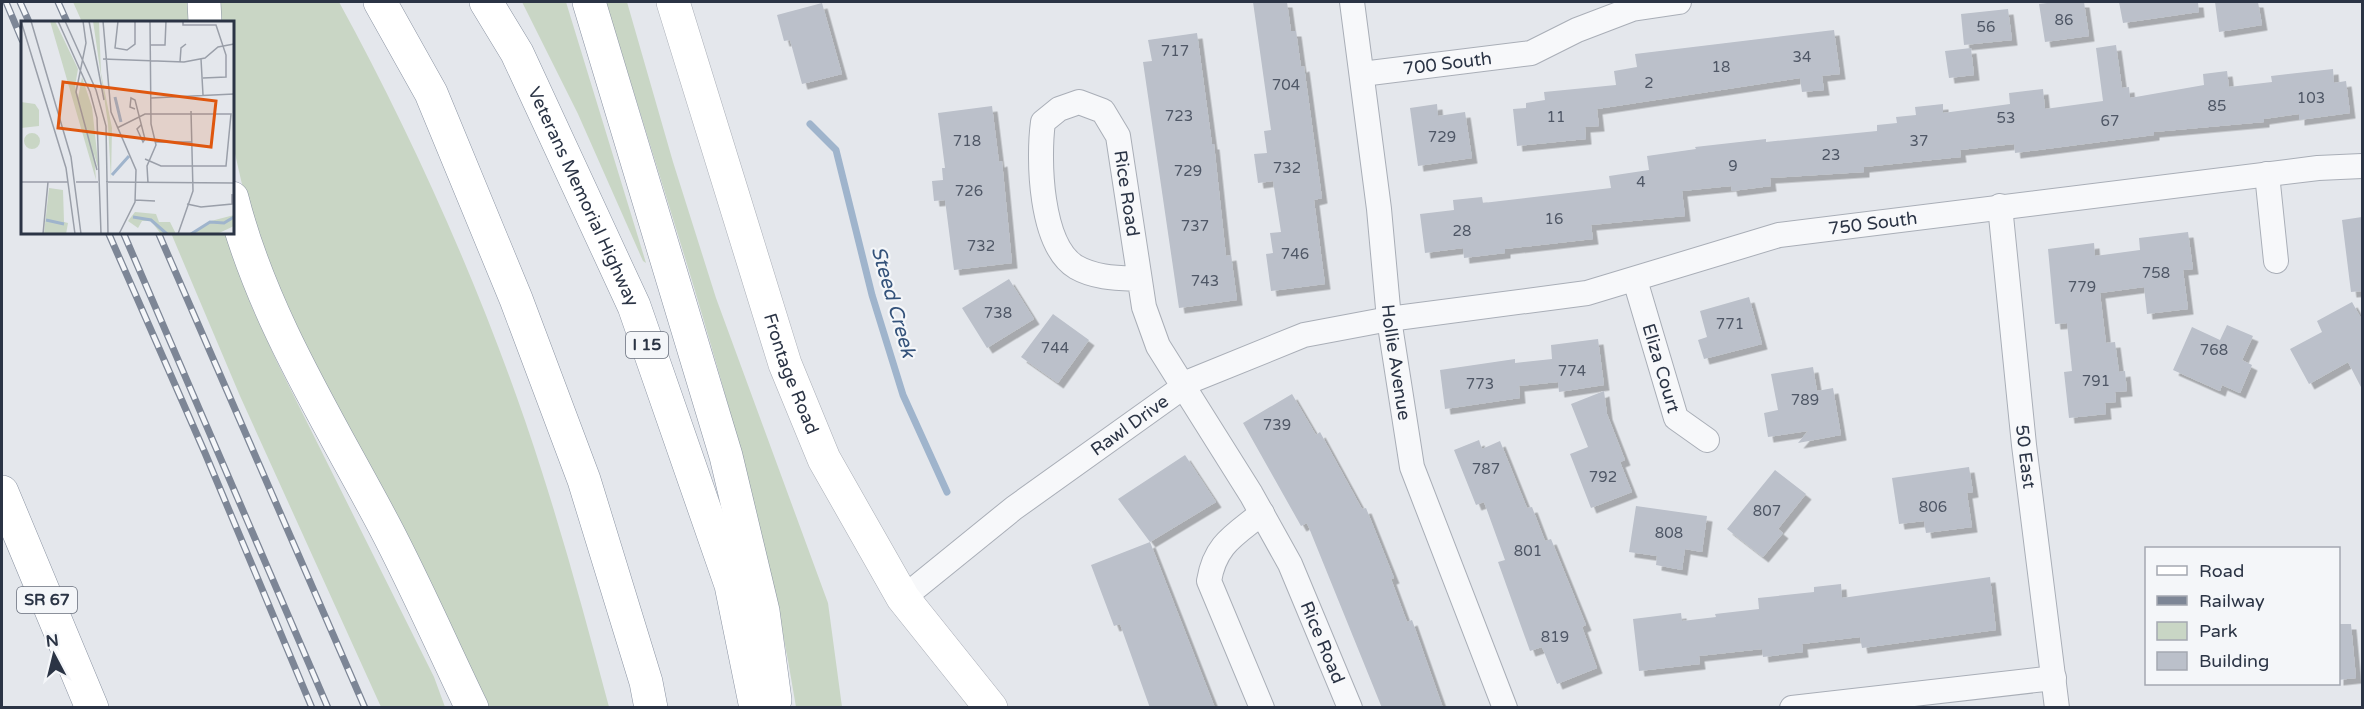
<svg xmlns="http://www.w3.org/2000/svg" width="2364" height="709" viewBox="0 0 2364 709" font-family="'Varela Round',sans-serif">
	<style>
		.green { fill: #c9d6c5 }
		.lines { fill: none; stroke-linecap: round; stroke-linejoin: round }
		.stream { stroke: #9fb4cc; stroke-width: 7 }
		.building { fill: #bbc0ca; filter: url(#shadow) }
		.street-casing { stroke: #a9aeb7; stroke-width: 26 }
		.secondary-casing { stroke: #a9aeb7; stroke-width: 34 }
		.highway-casing { stroke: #8b94a3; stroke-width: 34 }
		.street { stroke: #f7f8fa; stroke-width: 24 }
		.secondary { stroke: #fff; stroke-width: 33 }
		.highway { stroke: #fff; stroke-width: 33 }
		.rail-casing { stroke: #7d8696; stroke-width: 7 }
		.rail { stroke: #f4f6f9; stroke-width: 4.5; stroke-dasharray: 14; stroke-linecap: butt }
		.labels { text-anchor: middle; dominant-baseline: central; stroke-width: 4.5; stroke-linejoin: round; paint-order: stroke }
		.number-label { font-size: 15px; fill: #4f5766 }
		.shield { fill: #f4f6f9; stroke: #676e7b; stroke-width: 1.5 }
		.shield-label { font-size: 16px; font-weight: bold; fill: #2b3445 }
		.street-label { font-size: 18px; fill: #2b3445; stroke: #f4f6f9 }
		.water-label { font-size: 20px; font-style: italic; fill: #34527a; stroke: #f4f6f9 }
		.inset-river { fill: none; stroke: #9fb4cc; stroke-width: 3 }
		.inset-road { fill: none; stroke: #9a9fa9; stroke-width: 1.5 }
		.view { fill: #df570f; fill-opacity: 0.15; stroke: #df570f; stroke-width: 3 }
		.inset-edge { fill: none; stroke: #2b3445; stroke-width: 3 }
	</style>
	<defs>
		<filter id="shadow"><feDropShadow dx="5.5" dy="5.5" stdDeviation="0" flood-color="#0004"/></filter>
	</defs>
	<rect width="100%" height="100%" fill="#e4e7ec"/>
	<!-- green -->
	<path class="green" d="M73,2H189L190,22H82Z
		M218,2H339C418,146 492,314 542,472C567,550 588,628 609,707H484L295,338L249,215L233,145L232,22H219Z
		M522,2H566L646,263L643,261L578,114Z
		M598,2H627L673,162L716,298L828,603L842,707H796C759,477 683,254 615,31Z
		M171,233H226L251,305L277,362L434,677L445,707H381L240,396Z"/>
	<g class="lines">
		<!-- stream -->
		<path class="stream" d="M810,124L836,150L872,295L903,395L947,492"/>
	</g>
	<!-- building -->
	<path class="building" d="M1253,2H1287L1291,31H1296L1301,67L1304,66L1322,198L1314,200L1325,284L1271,291L1266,254L1273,253L1270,233L1281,232L1273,181L1258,183L1254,154L1267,153L1264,131L1271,130Z
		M2055,2H2084L2089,36L2045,42L2039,4Z
		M2119,2H2198L2199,12L2123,23Z
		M2215,2H2258L2262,25L2219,32Z
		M822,3L842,74L802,84L790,40L784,41L777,15Z
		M2008,9L2012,40L1964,45L1961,14Z
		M1834,30L1840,74L1822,76L1824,90L1802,92L1800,78L1597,109L1599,126L1585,127L1586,139L1517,146L1513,109L1526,108V103L1545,100L1544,92L1616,85L1614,71L1637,67L1635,54Z
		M1197,33L1212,144H1214L1226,256L1231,255L1237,300L1179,308L1143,62L1152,61L1148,40Z
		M2116,45L2122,88L2129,87L2130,98L2204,85L2203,74L2227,71L2229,87L2272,82L2271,76L2333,69L2334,83L2346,81L2350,113L2299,120V114L2264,119V122L2154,132V135L2015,153L2014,144L1960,150L1961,157L1864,167V172L1770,178L1771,186L1732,191L1731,186L1682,191L1685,216L1591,225L1593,239L1505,249V253L1464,258L1463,248L1425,253L1420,214L1454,210L1453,200L1482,197L1483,203L1611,188L1609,176L1649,170L1647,156L1696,149L1695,147L1766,139V142L1877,131V125L1897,123L1896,117L1916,115L1915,107L1943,104V113L2010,104L2009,93L2043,89L2045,109L2103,101L2096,48Z
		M1971,48L1974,75L1949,78L1945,51Z
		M1437,104L1438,116L1465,112L1472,158L1418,166L1410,108Z
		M992,106L999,162L1002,161L1012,263L954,270L945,200L934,201L932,181L943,180L942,168H945L938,113Z
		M2362,217V291L2351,292L2342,220Z
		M2188,232L2193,269L2183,270L2188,309L2147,314L2144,287L2100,293L2106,343L2115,342L2119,372L2125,371L2127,391L2115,392L2116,402L2105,403L2106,414L2069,418L2064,372L2072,371L2067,323L2055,324L2048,249L2094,243L2095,256L2140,250L2139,238Z
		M1009,279L1034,319L987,348L962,308Z
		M1749,297L1762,344L1704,359L1698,340L1707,337L1700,311Z
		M2352,302L2362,320V389L2348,362L2309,384L2290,349L2322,332L2317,321Z
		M1053,314L1089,340L1058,383L1021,357Z
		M2227,325L2253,336L2242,360L2252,365L2240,393L2222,385L2220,391L2173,370L2192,327L2220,340Z
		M1598,339L1604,385L1559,392L1558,382L1519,386L1520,398L1445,409L1440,370L1515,359V363L1552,359L1551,345Z
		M1813,367L1817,391L1833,388L1841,435L1798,443L1808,431L1768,437L1764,413L1778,410L1771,374Z
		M1604,391L1607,414L1625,460L1620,462L1632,492L1591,508L1570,454L1588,447L1571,404Z
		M1292,394L1316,435L1320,432L1362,509L1366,508L1394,578L1391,579L1407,622L1412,620L1443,708H1382L1307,523L1301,526L1243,423Z
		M1479,440L1482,449L1500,441L1527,508L1532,507L1545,541L1551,539L1586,625L1582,627L1597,668L1557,684L1542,647L1530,651L1498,562L1505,560L1484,502L1476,505L1454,450Z
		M1185,455L1216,502L1150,542L1215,708H1150L1120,624L1114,626L1091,565L1150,542L1118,499Z
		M1969,467L1973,492L1967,493L1972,527L1926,533L1924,521L1899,524L1892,478Z
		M1775,470L1806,494L1778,529L1783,533L1763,557L1727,529Z
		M1636,506L1707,516L1702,552L1685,549L1682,570L1656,565L1657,556L1629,552Z
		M1990,577L1996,630L1862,648L1860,637L1802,644L1803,652L1763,657L1762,649L1699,656L1700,664L1639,671L1633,619L1681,613L1682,621L1716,617L1715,614L1759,609L1758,598L1814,592V587L1841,584L1842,598Z
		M2338,624H2351L2356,678L2338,680Z"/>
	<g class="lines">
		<!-- street casing -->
		<g class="street-casing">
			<g id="street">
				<path id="s1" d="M1352,2L1379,209L1389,319L1412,467L1505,708"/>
				<path id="s2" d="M1362,74L1531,53L1577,30L1632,9L1679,2"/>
				<path d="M2267,174L2276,261"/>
				<path id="s3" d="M2000,206L2024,445L2057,708"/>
				<path id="s4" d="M1139,279C1118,278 1095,278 1076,267C1040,245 1038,159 1043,122L1059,109L1079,102L1103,111L1118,136L1144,307L1158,346L1251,494L1290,564L1350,708"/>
				<path id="s5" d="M1635,280L1676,418L1707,440"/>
				<path id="s6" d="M903,598L1014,508L1193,380L1304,335L1389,319L1587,293L1779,235L2318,168L2362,166"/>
				<path d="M1262,708L1209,581C1215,544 1235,535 1262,513"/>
				<path d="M1792,708L2054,678"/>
			</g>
		</g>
		<!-- secondary casing -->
		<g class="secondary-casing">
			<g id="secondary">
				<path id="s7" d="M673,2L785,364L824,459L903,598L991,708"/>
			</g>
		</g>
		<!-- highway casing -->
		<g class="highway-casing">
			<g id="highway">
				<path d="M204,2L205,22"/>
				<path d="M380,2L431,93L516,299L584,480L646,682L651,708"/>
				<path id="s8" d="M486,2L517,53L634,306L731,585L756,708"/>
				<path d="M589,2L726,456L763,611L775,700"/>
				<path d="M232,198C262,316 329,421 385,527C416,586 443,648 472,708"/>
				<path d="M2,492L92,708"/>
			</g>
		</g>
		<!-- street -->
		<use href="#street" class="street"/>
		<!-- secondary -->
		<use href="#secondary" class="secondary"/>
		<!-- highway -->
		<use href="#highway" class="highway"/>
		<!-- rail casing -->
		<g class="rail-casing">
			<path id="rail" d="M6,2L22,40
				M20,2L29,22
				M58,2L67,22
				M108,232L205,453L312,708
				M123,232L328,708
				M158,232L365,708"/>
		</g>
		<!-- rail -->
		<use href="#rail" class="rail"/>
	</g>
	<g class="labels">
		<!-- number labels -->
		<g class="number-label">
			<text x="2064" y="20">86</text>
			<text x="1986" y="27">56</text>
			<text x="1175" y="51">717</text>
			<text x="1802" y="57">34</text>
			<text x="1721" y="67">18</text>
			<text x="1649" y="83">2</text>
			<text x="1286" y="85">704</text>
			<text x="2311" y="98">103</text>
			<text x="2217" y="106">85</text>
			<text x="1179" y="116">723</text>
			<text x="1556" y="117">11</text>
			<text x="2006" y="118">53</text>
			<text x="2110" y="121">67</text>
			<text x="1442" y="137">729</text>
			<text x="967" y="141">718</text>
			<text x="1919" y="141">37</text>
			<text x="1831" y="155">23</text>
			<text x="1733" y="166">9</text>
			<text x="1287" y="168">732</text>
			<text x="1188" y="171">729</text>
			<text x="1641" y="182">4</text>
			<text x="969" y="191">726</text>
			<text x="1554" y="219">16</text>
			<text x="1195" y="226">737</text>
			<text x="1462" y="231">28</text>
			<text x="981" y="246">732</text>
			<text x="1295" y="254">746</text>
			<text x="2156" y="273">758</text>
			<text x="1205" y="281">743</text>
			<text x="2082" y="287">779</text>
			<text x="998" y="313">738</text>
			<text x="1730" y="324">771</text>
			<text x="1055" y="348">744</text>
			<text x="2214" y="350">768</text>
			<text x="1572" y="371">774</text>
			<text x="2096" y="381">791</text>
			<text x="1480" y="384">773</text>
			<text x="1805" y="400">789</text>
			<text x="1277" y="425">739</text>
			<text x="1486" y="469">787</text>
			<text x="1603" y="477">792</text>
			<text x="1933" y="507">806</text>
			<text x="1767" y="511">807</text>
			<text x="1669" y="533">808</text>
			<text x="1528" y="551">801</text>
			<text x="1555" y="637">819</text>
		</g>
		<!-- shield labels -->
		<g class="shield">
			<rect x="626" y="332" width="42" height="26" rx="4.5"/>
			<rect x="17" y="587" width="60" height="26" rx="4.5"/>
		</g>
		<g class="shield-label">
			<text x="647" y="345">I 15</text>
			<text x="47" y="600">SR 67</text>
		</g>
		<!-- street labels -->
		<g class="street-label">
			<text stroke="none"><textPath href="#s2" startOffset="86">700 South</textPath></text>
			<text stroke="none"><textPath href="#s4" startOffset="374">Rice Road</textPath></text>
			<text stroke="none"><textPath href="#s8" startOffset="218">Veterans Memorial Highway</textPath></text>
			<text stroke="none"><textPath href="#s6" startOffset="1064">750 South</textPath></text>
			<text stroke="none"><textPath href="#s1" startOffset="363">Hollie Avenue</textPath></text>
			<text stroke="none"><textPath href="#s5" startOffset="92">Eliza Court</textPath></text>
			<text stroke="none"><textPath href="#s7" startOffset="390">Frontage Road</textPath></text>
			<text stroke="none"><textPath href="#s6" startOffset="285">Rawl Drive</textPath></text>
			<text stroke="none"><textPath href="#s3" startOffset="252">50 East</textPath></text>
			<text stroke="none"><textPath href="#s4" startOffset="870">Rice Road</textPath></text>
		</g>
		<!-- water labels -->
		<g class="water-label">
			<text transform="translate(893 302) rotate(74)">Steed Creek</text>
		</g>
	</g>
	<!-- overview -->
	<g transform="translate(21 21)">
		<rect width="213" height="213" fill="#e4e7ec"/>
		<path d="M29,0H34L57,48L54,65L73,132L75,159ZM72,0H78L80,52L91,107L90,159L87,103ZM61,56L71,86L78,150L57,77ZM0,81L14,83L18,89V105L0,107ZM3 120a8 8 0 1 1 16 0a8 8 0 1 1-16 0ZM28,167L42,169L43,201L47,202L45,213H23ZM114,191L135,193L138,201H149L155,213H140L130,200H121L117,207L107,200ZM213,194V205L196,213H171L190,200Z" fill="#c9d6c5"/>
		<path class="inset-river" d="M94,76L100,101M91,154L108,135M112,196L130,199L146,213M25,199L43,203M170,213L189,201L203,202L213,196"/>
		<path class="inset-road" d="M0,0L45,147L54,213M10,0L50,136L60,213M37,0L69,71L76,97L80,213M44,0L75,69L85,105L87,213M62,0L65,22L55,71L76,149M68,0L83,79M82,0L90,91L115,149L114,181L98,213M97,0L94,27L106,29L114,23V0M162,0V4H195L205,34V56L182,57M130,24H144L145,0M82,38L163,41L184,37L197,26L213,23M180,38L182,74M159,41L160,27L165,23M130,77L213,73M114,88L109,86L110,77L114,79L124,118L122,121L116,108L120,104M96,107L124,93H210L205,145H140L124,138M135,121H170M0,161H47M55,161H77M85,161L213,162M127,162L126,145L135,124L130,103L129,0M114,179L134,180M166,183L180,186L211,183V173M22,213L27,161M157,213L172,170L170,90"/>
		<path class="view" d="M42,61L195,80L190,126L37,107Z"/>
		<rect width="213" height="213" class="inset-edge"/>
	</g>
	<!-- border -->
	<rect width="2364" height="709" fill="none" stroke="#2b3445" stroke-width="6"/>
	<!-- legend -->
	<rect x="2145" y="547" width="195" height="138" fill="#f4f6f9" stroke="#a4a8b1" stroke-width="1.5"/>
	<rect x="2157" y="566" width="30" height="9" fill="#ffffff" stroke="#a4a8b1" stroke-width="1.5"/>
	<text x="2199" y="577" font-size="18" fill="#2b3445">Road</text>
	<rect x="2157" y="596" width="30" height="9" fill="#7d8696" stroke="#a4a8b1" stroke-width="1.5"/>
	<text x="2199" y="607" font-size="18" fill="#2b3445">Railway</text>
	<rect x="2157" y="622" width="30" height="18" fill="#c9d6c5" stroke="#a4a8b1" stroke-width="1.5"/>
	<text x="2199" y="637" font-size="18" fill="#2b3445">Park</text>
	<rect x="2157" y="652" width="30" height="18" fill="#bbc0ca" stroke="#a4a8b1" stroke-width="1.5"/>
	<text x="2199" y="667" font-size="18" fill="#2b3445">Building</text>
	<!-- north arrow -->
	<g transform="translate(54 655) rotate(353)" stroke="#f4f6f9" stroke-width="4.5" paint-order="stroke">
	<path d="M0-4.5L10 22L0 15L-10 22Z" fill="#2b3445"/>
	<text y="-9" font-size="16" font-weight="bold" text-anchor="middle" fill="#2b3445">N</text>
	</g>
</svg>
